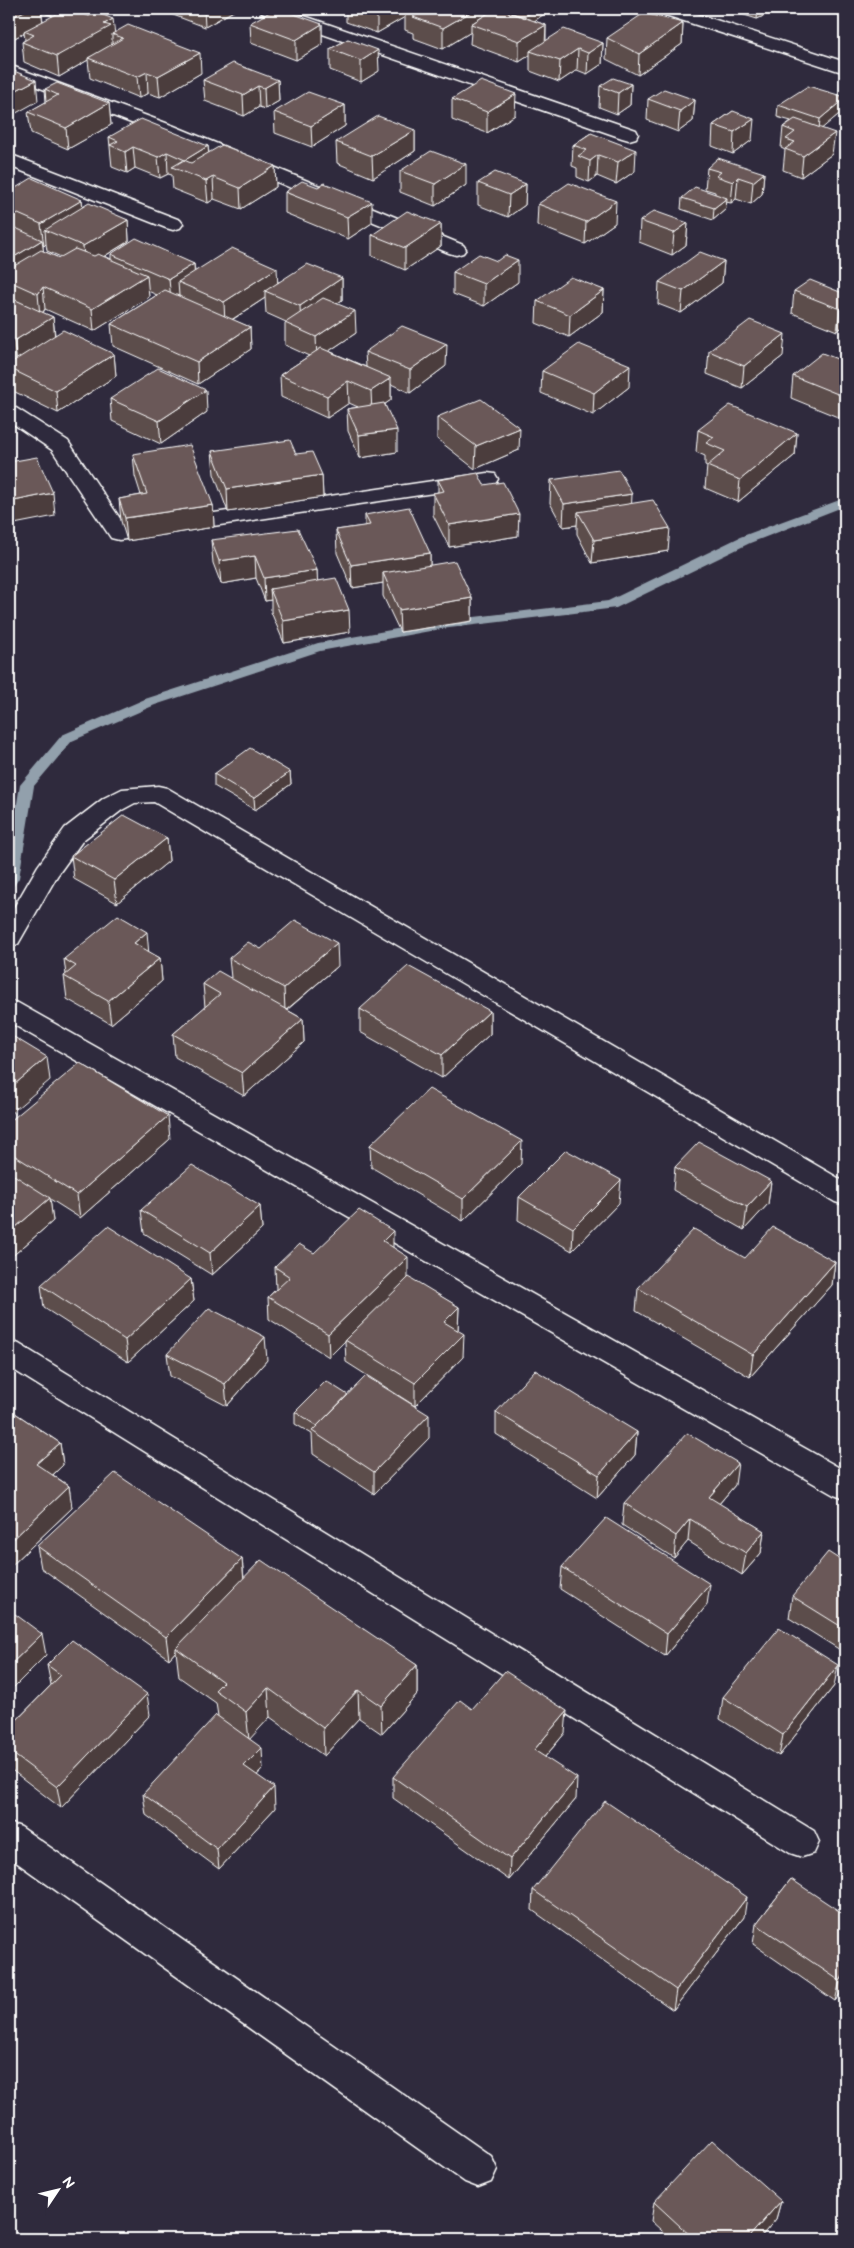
<svg xmlns="http://www.w3.org/2000/svg" width="854" height="2248" viewBox="0 0 854 2248" font-family="'Balsamiq Sans',sans-serif">
	<style>
		.lines { fill: none; stroke-linecap: round; stroke-linejoin: round }
		.stream { fill: #92a0ac; fill-rule: evenodd }
		.minor-casing { stroke: #fff; stroke-width: 3 }
		.minor { fill: #2f2a3d; fill-rule: evenodd }
		.wall { fill: #5c4d4c; stroke: #fff; fill-rule: evenodd }
		.shaded-wall { fill: #4b3e3e; stroke: #fff }
		.building { fill: #6b5958; stroke: #fff }
	</style>
	<rect width="100%" height="100%" fill="#2f2a3d"/>
	<filter id="ink" filterUnits="userSpaceOnUse"><feTurbulence type="fractalNoise" baseFrequency=".02" numOctaves="2"/><feDisplacementMap in="SourceGraphic" scale="10" xChannelSelector="R" yChannelSelector="G"/><feConvolveMatrix kernelMatrix="1 2 1 2 8 2 1 2 1" color-interpolation-filters="sRGB"/></filter>
	<g filter="url(#ink)">
		<g class="lines">
			<!-- stream -->
			<path class="stream" d="M845,498V506L750,543L616,608L441,629L320,651L155,705L72,741L34,786L19,878L14,886L9,887V852L20,785L62,735L145,699L318,643L441,621L608,601L740,537Z"/>
			<!-- minor casing -->
			<g class="minor-casing">
				<path id="minor" d="M44,9C58,8 83,6 92,19L89,23L83,24L47,13Z
					M259,9H284L636,130L638,134L636,138L629,140L622,138L262,13Z
					M656,9H682L845,62V73L659,13Z
					M9,65L174,126L463,245L466,249L463,253L456,255L449,253L160,134L9,76Z
					M9,154L180,220L183,224L180,228L173,230L166,228L9,166Z
					M9,406L16,408L68,441L125,526L487,473L495,474L498,479L495,484L487,485L119,540L111,538L52,450L9,421Z
					M158,786L167,788L845,1182V1205L835,1202L154,802L135,803L122,810L83,840L57,876L18,944L9,947V916L38,866L65,828L104,798L122,789Z
					M9,1001L18,1003L845,1471V1499L834,1495L9,1022Z
					M9,1340L19,1344L814,1831L819,1842L814,1853L802,1857L790,1853L9,1367Z
					M9,1823L21,1827L491,2156L497,2169L491,2182L478,2187L465,2182L9,1857Z"/>
			</g>
			<!-- minor -->
			<use href="#minor" class="minor"/>
		</g>
		<!-- wall -->
		<path class="wall" d="M9,9H41L43,21L114,33L201,73L160,97L148,93L139,98L90,78L88,60L59,77L24,62L22,42L25,40L24,33L9,41Z
			M168,9H237L205,27L168,13Z
			M346,9H551L534,21L546,25V41L603,43L602,64L587,74L577,70L559,82L530,71V55L519,62L470,44L471,32L443,49L413,38V33L405,30V17L377,33L346,22Z
			M739,9H778L757,19L738,13Z
			M250,23L322,24V45L296,60L251,43Z
			M683,23L682,44L638,75L606,59L607,38Z
			M348,39L379,71L361,82L330,70V49Z
			M203,80H278L279,101L265,109L259,107L244,116L205,101Z
			M631,84L630,105L617,114L599,107L600,86Z
			M45,89L109,103L111,125L68,149L31,133L28,112L46,102Z
			M452,99L515,115L487,133L452,120Z
			M648,99L695,100L693,121L678,132L647,120Z
			M345,105V126L312,147L275,133L274,112Z
			M778,105L845,109L822,128L832,154L801,177L783,170L785,150L781,148L783,127L791,121L777,117Z
			M733,111L752,140L733,154L712,146L713,125Z
			M415,130V151L373,178L337,163L336,142Z
			M591,133L635,171L616,184L597,176L589,182L577,177V168L572,166L573,145Z
			M109,137L208,146L209,153L275,166L276,187L241,209L214,199L208,203L173,189L172,175L168,174L160,178L135,168L127,173L112,167Z
			M707,168L764,173L762,194L751,204L736,199L731,203L726,202V209L713,220L681,209L682,198L715,194V192L705,189Z
			M400,171L466,185L435,206L400,192Z
			M478,183L526,184L525,205L508,217L478,205Z
			M9,192L82,200L83,207L128,220L129,241L105,256L111,259V254L194,264L195,272L278,282L342,278V300L337,304L356,333L329,351L366,367L365,352L446,366L410,393L391,384V400L385,404L397,452L360,458L348,431L347,409L358,407L349,403L327,418L281,397L280,375L309,356L285,345V323L286,322L266,313L265,298L232,320L250,327L251,349L198,384L113,346L111,324L157,295L148,291L149,297L94,331L45,309L43,313L53,317L55,335L114,354L116,376L58,413L9,389V364L13,361L9,359ZM46,244L47,251L61,257L59,258L43,251V245L44,246Z
			M285,192L372,223L348,239L285,213Z
			M538,204L615,223L585,244L537,225Z
			M640,221L688,223L686,245L672,255L639,242Z
			M441,224V246L405,270L372,256V235Z
			M724,261L722,283L681,313L658,304L659,282Z
			M453,272L518,282L484,306L453,294Z
			M604,290L603,312L569,337L536,323L537,301Z
			M794,291L845,294V325L837,331L792,313Z
			M709,351L783,356L742,388L707,374Z
			M845,362V420L791,398L793,376Z
			M542,371L629,387L593,415L541,393Z
			M110,399L207,412L161,444L112,421Z
			M437,417L519,450L475,469L437,439Z
			M698,430L797,433L795,455L738,502L705,488L707,466L705,465V456L696,452Z
			M212,451L296,454L322,475L323,497L228,512L214,474Z
			M133,454L213,505L214,527L127,541L121,521L119,499L141,495L135,476Z
			M438,480L518,536L449,547L433,515V493L438,492Z
			M551,480L631,503L668,551L592,563L577,534V525L563,527L550,503Z
			M365,515L430,553V565L472,598V621L400,632L383,596V583L352,588L337,553L336,530L365,526Z
			M211,540L317,570V581L350,632L284,643L271,612V600L265,601L256,578L221,584L213,563Z
			M290,772L291,784L255,810L214,786V774Z
			M167,838L169,861L117,903L74,879L71,856Z
			M261,949L338,966L287,1010L303,1019L304,1042L244,1096L175,1057L173,1034L205,1007L203,984L231,978L229,958Z
			M148,952L160,958L162,981L111,1024L67,999L64,976L66,975L64,959Z
			M360,1009L490,1011V1034L442,1078L360,1032Z
			M9,1122L170,1139L80,1218L50,1199L53,1221L9,1259Z
			M370,1145L521,1164L463,1221L371,1167Z
			M675,1167L771,1181L768,1204L744,1230L673,1190Z
			M519,1197L619,1203L572,1251L518,1220Z
			M260,1206L262,1229L212,1275L144,1233L141,1210Z
			M393,1247L408,1278L459,1307L458,1330L463,1357L415,1406L346,1362L345,1341L329,1357L269,1319L268,1297L276,1289L275,1267L314,1253Z
			M745,1258L835,1262L832,1285L750,1377L636,1311L638,1288Z
			M191,1279L194,1301L128,1362L44,1308L41,1285Z
			M167,1354L267,1360L227,1406L170,1376Z
			M348,1395L429,1438L374,1494L313,1454L312,1434L295,1424V1412Z
			M9,1409L60,1443L63,1465L53,1475L69,1486L72,1508L11,1566L9,1564Z
			M496,1412L637,1432L635,1455L597,1498L496,1434Z
			M735,1485L719,1504L764,1531L761,1553L742,1575L688,1541L674,1558L622,1525L624,1503Z
			M37,1546L242,1559L244,1578L417,1665V1694L382,1734L359,1718L324,1756L270,1717L249,1739L263,1769L257,1775L275,1808L219,1869L146,1815L143,1794L218,1716L216,1703L179,1677L176,1651L169,1659L41,1568Z
			M845,1563V1653L789,1618L792,1596Z
			M562,1567L707,1605L665,1656L560,1589Z
			M47,1665L150,1715L61,1808L9,1768V1728L51,1685Z
			M834,1686L779,1756L720,1719L723,1697Z
			M472,1709L565,1733L545,1757L576,1799L509,1880L393,1798V1777Z
			M845,1753V1764L843,1763Z
			M791,1879L845,1987L835,2001L753,1944L756,1924Z
			M533,1890L744,1917L673,2010L532,1910Z
			M781,2201L776,2219L759,2239H671L651,2221L654,2202Z"/>
		<!-- shaded-wall -->
		<path class="shaded-wall" d="M28,9H41L43,23L24,31V33L9,41V19Z
			M204,9H237L205,27Z
			M384,9H419H405V17L377,33V13Z
			M476,9H495L471,24V32L443,49V28Z
			M536,9H551L519,32V20Z
			M758,9H778L757,19Z
			M113,19L115,35L112,34V47L88,58V60L59,77L57,56L104,24Z
			M683,23L682,44L638,75L639,54Z
			M322,24V45L296,60V40Z
			M546,25L545,45L530,51V55L519,62V41Z
			M603,43L602,64L587,74L588,53Z
			M578,49L577,70L559,82L560,61Z
			M378,50L379,71L361,82V61Z
			M200,53L201,73L160,97L158,76Z
			M147,72L148,93L139,98L137,77Z
			M36,80L38,101L9,117V94Z
			M278,80L279,101L265,109L264,88Z
			M631,84L630,105L617,114L618,93Z
			M258,86L259,107L244,116L243,95Z
			M516,94L515,115L487,133V112Z
			M845,98V109L819,131L820,119Z
			M695,100L693,121L678,132L680,111Z
			M109,103L111,125L68,149L66,128Z
			M345,105V126L312,147L311,126Z
			M754,119L752,140L733,154L734,132Z
			M415,130V151L373,178L372,156Z
			M835,133L832,154L801,177L803,156Z
			M208,146L210,167L186,173L185,160Z
			M133,147L135,168L127,173L125,152Z
			M636,150L635,171L616,184L618,162Z
			M167,152L168,174L160,178L158,157Z
			M598,155L597,176L589,182L590,161Z
			M466,164V185L435,206V184Z
			M275,166L276,187L241,209L240,188Z
			M764,173L762,194L751,204L753,182Z
			M213,177L214,199L208,203L206,181Z
			M738,177L736,199L731,203L733,182Z
			M526,184L525,205L508,217L509,195Z
			M727,198L726,209L713,220L714,208Z
			M82,200L84,221L45,230L46,244L44,246L41,224Z
			M616,201L615,223L585,244L586,222Z
			M372,202V223L348,239L347,217Z
			M128,220L129,241L85,268L83,246Z
			M688,223L686,245L672,255L674,233Z
			M441,224V246L405,270V248Z
			M42,240L45,261L9,281V260Z
			M518,260V282L484,306V284Z
			M724,261L722,283L681,313L683,291Z
			M194,264L195,285L178,282L179,296L171,301L169,279Z
			M277,268L278,289L265,291V298L225,324L224,302Z
			M147,275L149,297L94,331L92,309Z
			M342,278V300L301,328L300,306Z
			M43,287L45,309L40,316L38,294Z
			M604,290L603,312L569,337L570,315Z
			M845,305V325L837,331L840,309Z
			M355,311L356,333L317,359L316,337Z
			M53,317L55,339L17,363L14,341Z
			M250,327L251,349L198,384L197,362Z
			M785,334L783,356L742,388L744,366Z
			M447,344L446,366L410,393V370Z
			M114,354L116,376L58,413L56,391Z
			M630,365L629,387L593,415L594,393Z
			M391,378V400L372,413L371,391Z
			M348,381L349,403L327,418V396Z
			M206,390L207,412L161,444L159,421Z
			M520,428L519,450L475,469L476,446Z
			M397,430V452L360,458L359,435Z
			M797,433L795,455L738,502L740,480Z
			M322,475L323,497L228,512L227,489Z
			M53,493L55,516L9,525V502Z
			M632,494L631,516L578,512L577,525L563,527L564,504Z
			M213,505L214,527L127,541L125,518Z
			M519,514L518,536L449,547V525Z
			M670,528L668,551L592,563L594,540Z
			M430,553V575L383,573V583L352,588L351,565Z
			M255,556L256,578L221,584L219,561Z
			M317,570L318,592L270,589L271,600L265,601L264,578Z
			M472,598V621L400,632L399,610Z
			M349,610L350,632L284,643L283,621Z
			M290,772L291,784L255,810L254,798Z
			M167,838L169,861L117,903L114,880Z
			M147,932L149,955L134,943Z
			M337,943L338,966L285,1011L284,988Z
			M160,958L162,981L111,1024L108,1001Z
			M490,1011V1034L442,1078V1055Z
			M303,1019L304,1042L244,1096L242,1073Z
			M47,1057L50,1080L9,1115V1089Z
			M168,1116L170,1139L80,1218L77,1195Z
			M522,1141L521,1164L463,1221V1199Z
			M621,1180L619,1203L572,1251L573,1228Z
			M771,1181L768,1204L744,1230L747,1207Z
			M50,1198L53,1221L9,1259V1233Z
			M260,1206L262,1229L212,1275L210,1253Z
			M393,1231V1254L383,1241Z
			M408,1257V1279L345,1340V1341L329,1357L328,1334Z
			M835,1262L832,1285L750,1377L753,1355Z
			M191,1279L194,1301L128,1362L125,1340Z
			M459,1307L458,1330L444,1344V1322Z
			M464,1334L463,1357L415,1406V1383Z
			M265,1337L267,1360L227,1406L225,1384Z
			M429,1415V1438L374,1494V1472Z
			M637,1432L635,1455L597,1498L599,1475Z
			M60,1443L63,1465L40,1487L36,1464Z
			M738,1463L735,1485L706,1519L709,1497Z
			M69,1486L72,1508L11,1566L9,1554V1543Z
			M690,1519L688,1541L674,1558L676,1536Z
			M764,1531L761,1553L742,1575L746,1553Z
			M242,1559L244,1581L176,1648V1651L169,1659L166,1637Z
			M710,1584L707,1605L665,1656L667,1634Z
			M42,1634L46,1655L9,1692V1666Z
			M417,1665V1694L382,1734L381,1706Z
			M838,1665L834,1686L779,1756L783,1735Z
			M268,1688L270,1717L249,1740L246,1712Z
			M358,1690L359,1718L324,1756L323,1728Z
			M147,1694L150,1715L61,1808L57,1787Z
			M567,1711L565,1733L533,1771L534,1750Z
			M262,1748L263,1769L246,1787L244,1766Z
			M577,1778L576,1799L509,1880L510,1859Z
			M274,1787L275,1808L219,1869L217,1849Z
			M747,1897L744,1917L673,2010L676,1990Z
			M845,1973V1987L835,2001L840,1981Z
			M781,2201L776,2219L759,2239H747Z"/>
		<!-- building -->
		<path class="building" d="M9,9H28L9,19Z
			M66,9H69L89,16L96,12L113,19L104,24L111,26L57,56L22,42L34,35L24,31Z
			M275,9H280L322,24L296,40L250,23Z
			M366,9H384L377,13Z
			M405,9H476L443,28L413,17L418,14Z
			M495,9H500L546,25L519,41L471,24Z
			M500,9H536L524,17Z
			M644,13L683,23L639,54L607,38Z
			M128,25L200,53L158,76L147,72L137,77L88,58L123,38L112,34Z
			M564,29L603,43L588,53L578,49L560,61L530,51Z
			M348,39L378,50L361,61L330,49Z
			M233,63L278,80L264,88L258,86L243,95L203,80Z
			M9,69L36,80L9,94Z
			M613,78L631,84L618,93L600,86Z
			M481,81L516,94L487,112L452,99Z
			M57,83L109,103L66,128L28,112L58,95L45,89Z
			M808,86L845,97V98L820,119L778,105Z
			M664,89L695,100L680,111L648,99Z
			M308,92L345,105L311,126L274,112Z
			M733,111L754,119L734,132L713,125Z
			M378,116L415,130L372,156L336,142Z
			M141,119L208,146L185,160L167,152L158,157L133,147L125,152L110,145L118,141L109,137Z
			M795,119L835,133L803,156L785,149L795,142L786,139L795,132L783,127Z
			M591,133L636,150L618,162L598,155L590,161L578,156L587,150L573,145Z
			M222,145L275,166L240,188L213,177L206,181L172,167L184,160L191,163Z
			M431,151L466,164L435,184L400,171Z
			M718,158L764,173L753,182L738,177L733,182L716,176L721,172L707,168Z
			M495,172L526,184L509,195L478,183Z
			M32,178L82,200L41,224L9,210V192Z
			M302,181L318,187L324,183L372,202L347,217L285,192Z
			M569,183L616,201L586,222L538,204Z
			M695,187L727,198L714,208L682,198Z
			M89,203L128,220L83,246L45,230Z
			M407,211L441,224L405,248L372,235Z
			M654,211L688,223L674,233L640,221Z
			M9,225L42,240L9,260Z
			M136,238L194,264L169,279L111,254Z
			M232,248L277,268L224,302L178,282Z
			M75,249L94,256L98,254L147,275L92,309L43,287L38,294L9,281V269L41,250L59,258Z
			M700,252L724,261L683,291L659,282Z
			M479,254L497,261L505,255L518,260L484,284L453,272Z
			M307,264L342,278L300,306L265,291Z
			M571,277L604,290L570,315L537,301Z
			M810,280L845,294V305L840,309L794,291Z
			M165,290L250,327L197,362L111,324Z
			M9,297L53,317L14,341L9,339Z
			M323,298L355,311L316,337L285,323Z
			M750,320L785,334L744,366L709,351Z
			M402,326L447,344L410,370L365,352Z
			M63,330L114,354L56,391L9,368V364Z
			M579,344L630,365L594,393L542,371Z
			M321,348L391,378L371,391L348,381L327,396L280,375Z
			M822,353L845,362V397L793,376Z
			M158,368L206,390L159,421L110,399Z
			M481,399L520,428L476,446L437,417Z
			M384,403L397,430L359,435L347,409Z
			M730,405L797,433L740,480L707,466L725,451L706,443L714,437L698,430Z
			M290,440L296,454L312,452L322,475L227,489L212,451Z
			M190,445L213,505L125,518L119,499L147,494L133,454Z
			M37,457L53,493L9,502V462Z
			M619,470L632,494L564,504L551,480Z
			M478,473L484,485L503,482L519,514L449,525L433,493L444,491L438,480Z
			M653,500L670,528L594,540L578,512Z
			M409,507L430,553L351,565L336,530L370,525L365,515Z
			M298,529L317,570L264,578L255,556L219,561L211,540Z
			M455,561L472,598L399,610L383,573Z
			M336,578L349,610L283,621L270,589Z
			M250,748L290,772L254,798L214,774Z
			M124,815L167,838L114,880L71,856Z
			M118,915L147,932L134,943L160,958L108,1001L64,976L76,966L64,959Z
			M295,920L337,943L284,988L229,958L248,942L261,949Z
			M408,966L490,1011L442,1055L360,1009Z
			M218,971L303,1019L242,1073L173,1034L220,994L203,984Z
			M9,1034L47,1057L9,1089Z
			M80,1063L168,1116L77,1195L9,1152V1122Z
			M429,1089L522,1141L463,1199L370,1145Z
			M699,1142L771,1181L747,1207L675,1167Z
			M566,1150L621,1180L573,1228L519,1197Z
			M192,1165L260,1206L210,1253L141,1210Z
			M9,1172L50,1198L9,1233Z
			M359,1210L393,1231L383,1241L408,1257L328,1334L268,1297L290,1277L275,1267L299,1244L314,1253Z
			M108,1226L191,1279L125,1340L41,1285Z
			M773,1227L835,1262L753,1355L638,1288L694,1229L745,1258Z
			M409,1277L459,1307L444,1322L464,1334L415,1383L345,1340Z
			M209,1308L265,1337L225,1384L167,1354Z
			M535,1370L637,1432L599,1475L496,1412Z
			M366,1376L429,1415L374,1472L312,1431Z
			M326,1381L348,1395L317,1426L295,1412Z
			M9,1409L60,1443L36,1464L69,1486L9,1543Z
			M687,1433L738,1463L709,1497L764,1531L746,1553L690,1519L676,1536L624,1503Z
			M115,1473L242,1559L166,1637L37,1546Z
			M606,1518L710,1584L667,1634L562,1567Z
			M828,1552L845,1563V1629L792,1596Z
			M261,1560L417,1665L381,1706L358,1690L323,1728L268,1688L246,1712L215,1690L223,1682L176,1648Z
			M15,1614L42,1634L9,1666V1620Z
			M779,1628L838,1665L783,1735L723,1697Z
			M72,1640L147,1694L57,1787L9,1751V1728L61,1675L47,1665Z
			M505,1671L567,1711L534,1750L577,1778L510,1859L393,1777L460,1700L472,1709Z
			M216,1715L262,1748L244,1766L274,1787L217,1849L143,1794Z
			M605,1801L747,1897L676,1990L533,1890Z
			M791,1879L845,1915V1973L840,1981L756,1924Z
			M712,2140L781,2201L747,2239H694L654,2202Z"/>
	</g>
	<!-- margin -->
	<rect width="854" height="2248" fill="none" stroke="#2f2a3d" stroke-width="30"/>
	<rect x="15" y="15" width="824" height="2218" fill="none" stroke="#fff" stroke-width="2" filter="url(#ink)"/>
	<!-- north arrow -->
	<g transform="translate(58 2190) rotate(55)" stroke="#2f2a3d" stroke-width="4" paint-order="stroke">
	<path d="M0-4L9 19L0 12L-9 19Z" fill="#ffffff"/>
	<text y="-8" font-size="14" font-weight="bold" text-anchor="middle" fill="#ffffff">N</text>
	</g>
</svg>
